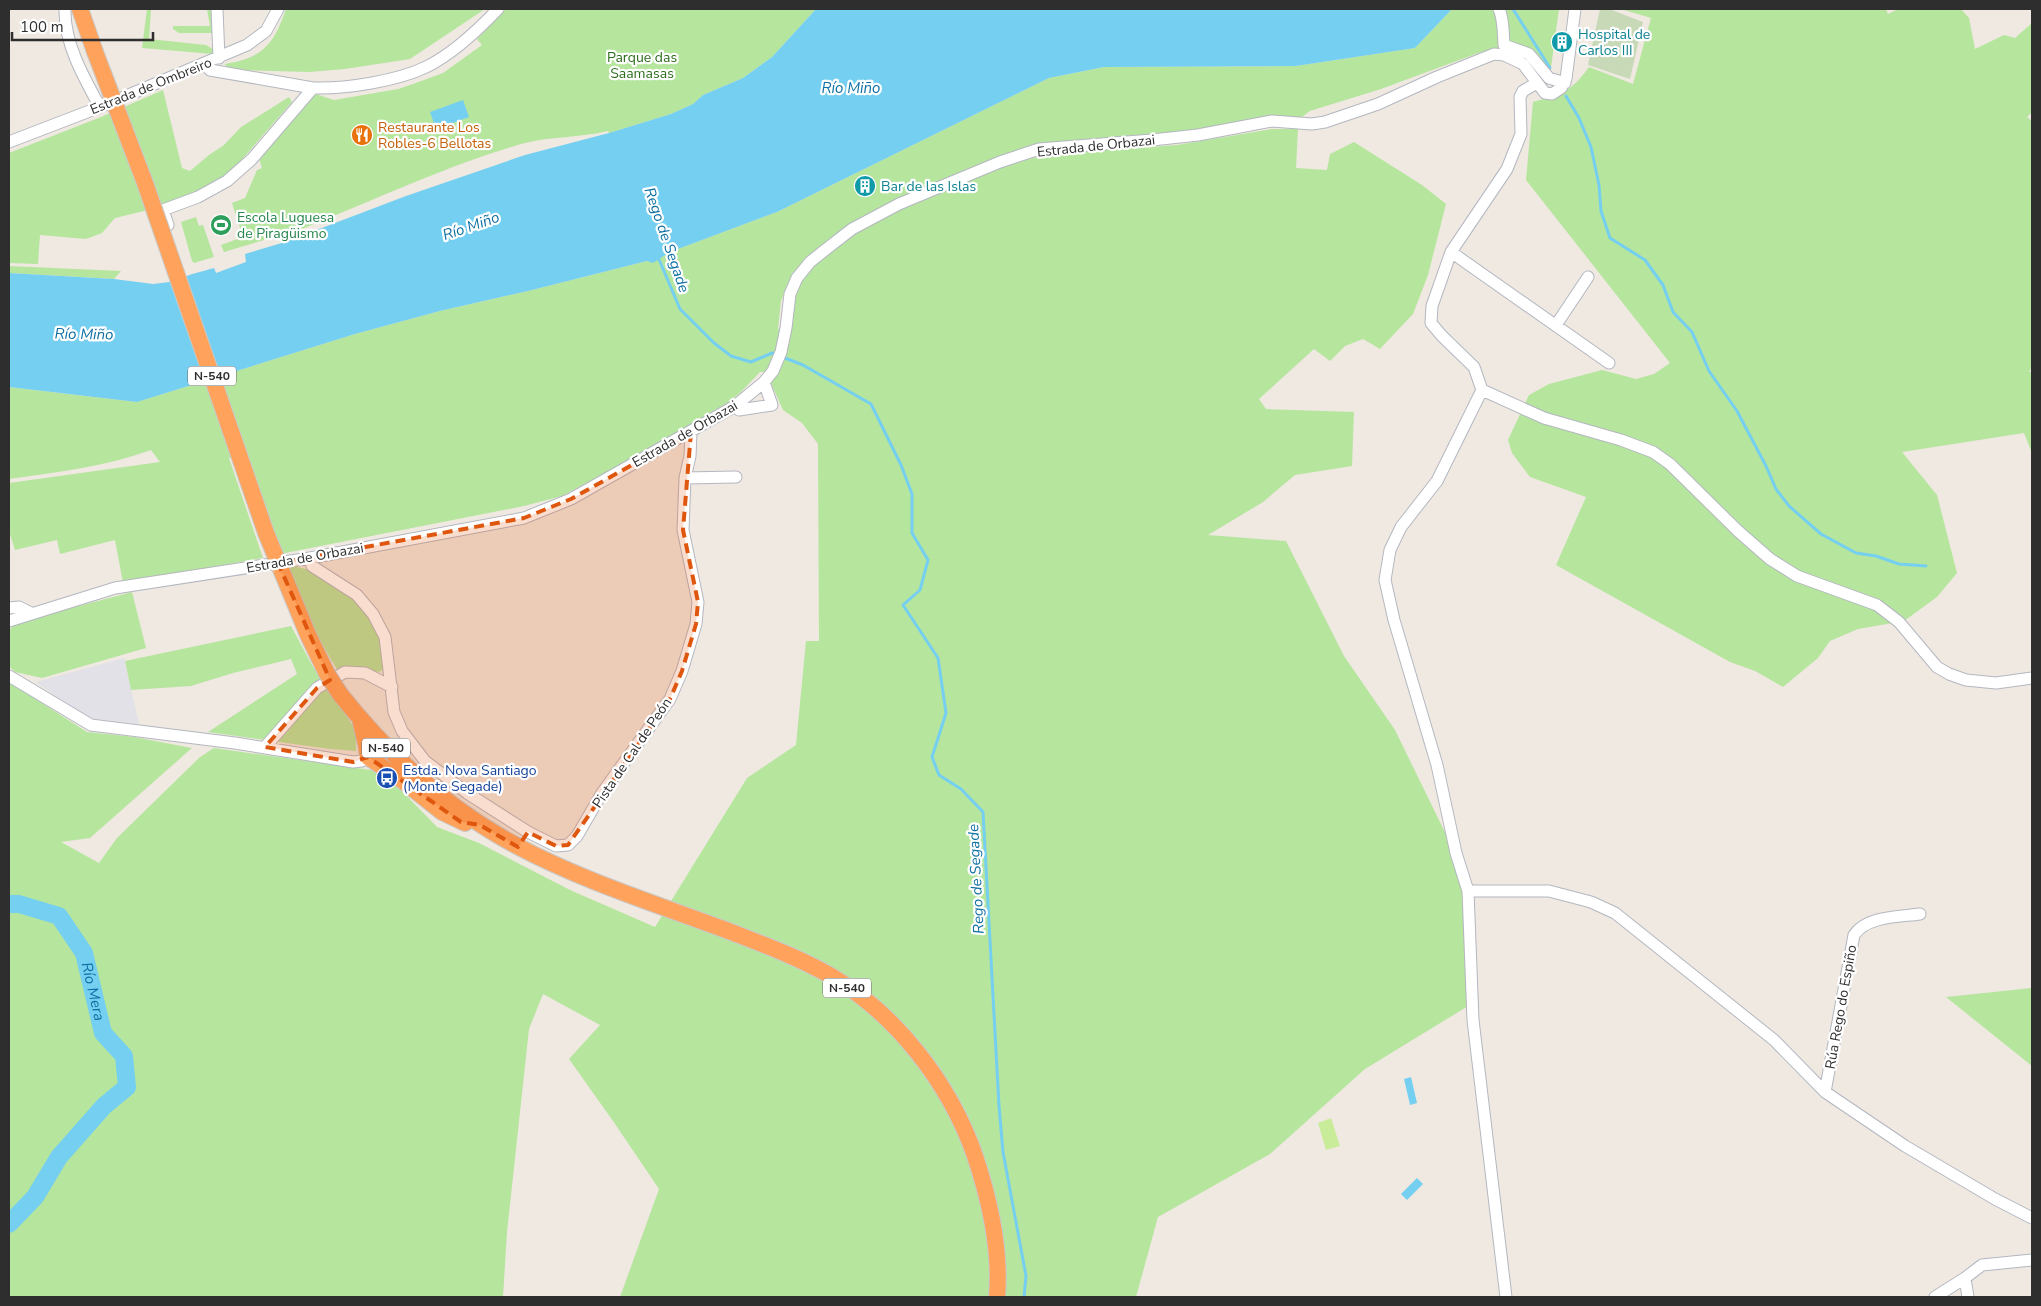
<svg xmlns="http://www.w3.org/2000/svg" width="2041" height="1306" viewBox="0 0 2041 1306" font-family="'Nunito Sans',sans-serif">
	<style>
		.industrial { fill: #e3e1e8 }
		.green { fill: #b6e59e }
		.cemetery { fill: #c8d9b8 }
		.pitch { fill: #c9ec9a }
		.water { fill: #75cff0 }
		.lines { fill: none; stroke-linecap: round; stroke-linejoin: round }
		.stream { stroke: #75cff0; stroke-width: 3 }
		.river { stroke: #75cff0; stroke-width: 18 }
		.minor-casing { stroke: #b4b7c1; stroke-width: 13 }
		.highway-casing { stroke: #c9c9c9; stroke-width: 18 }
		.minor { stroke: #fff; stroke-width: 11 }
		.highway { stroke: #ffa35c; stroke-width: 16 }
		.highway-bridge-casing { stroke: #c9c9c9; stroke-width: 18; stroke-linecap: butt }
		.highway-bridge { stroke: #ffa35c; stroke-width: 16 }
		.marked { fill: #df570e; fill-opacity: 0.2; stroke: #df570e; stroke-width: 4; stroke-dasharray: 10 6; stroke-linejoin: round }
		.labels { text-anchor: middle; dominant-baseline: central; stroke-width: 4.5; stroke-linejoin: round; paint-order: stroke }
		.shield { fill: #fff; stroke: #6d6d6d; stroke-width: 1 }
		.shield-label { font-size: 12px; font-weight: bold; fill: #2e2e2e }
		.culture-label { font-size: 14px; fill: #0d838f; stroke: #fff; text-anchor: start }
		.park-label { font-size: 14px; fill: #2c6e1b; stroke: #fff }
		.street-label { font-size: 14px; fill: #2e2e2e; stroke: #fff }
		.food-label { font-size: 14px; fill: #c56008; stroke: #fff; text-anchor: start }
		.leisure-label { font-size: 14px; fill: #27864d; stroke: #fff; text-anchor: start }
		.transit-label { font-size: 14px; fill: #164399; stroke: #fff; text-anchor: start }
		.water-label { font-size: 15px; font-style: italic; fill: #0d6fa3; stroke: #fff }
	</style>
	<rect width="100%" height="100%" fill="#efe9e1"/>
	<!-- industrial -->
	<path class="industrial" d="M124,658L139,724L84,717L36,682Z"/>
	<!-- green -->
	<path class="green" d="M147,9H215L217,33H179L173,29V26H210L207,9L151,10L149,39L206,45L213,49V54L142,48Z
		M286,9H485L410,59L345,69L309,72L241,70L226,66L225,64C263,58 274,44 286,9Z
		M506,9H816L772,57L743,78L703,95L693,104L671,114L609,133L608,131C580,138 550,136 521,144C439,168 362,206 282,237L281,235L224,252L221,245L243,237L232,203L245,198L257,170L262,168L258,155L316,94L334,100L398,89L413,84L443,73L482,45L477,39Z
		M1452,9H1559L1550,75L1544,81L1526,58L1495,50L1481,52L1381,89L1310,111L1299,119L1286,116L1164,136L1034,147L838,234L805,259L792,274L781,301L778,329L790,328L796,291L804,273L856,232L915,202L995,168L1048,154L1177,145L1272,129H1298L1296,168L1327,170L1330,154L1354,142L1422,185L1446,204L1428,275L1413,314L1380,349L1363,339L1345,346L1330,361L1314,349L1259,399L1266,409L1354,412L1352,466L1295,475L1263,502L1208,535L1286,541L1344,656L1395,730L1459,861L1473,1003L1365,1069L1270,1154L1158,1217L1136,1297H620L659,1189L613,1121L569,1059L600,1025L543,994L529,1029L507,1232L503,1297H9V682L87,732L134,737L192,748L90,838L61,842L99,863L117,838L200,757L214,748L371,770L398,787L437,827L479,843L570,890L655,927L747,778L796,745L806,641H819L818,444L802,423L783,410L770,381L776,372H760L740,393L727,403L635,457L562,496L524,506L280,554L244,454L229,458L263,558L123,583L115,540L60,554L57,540L15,550L9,531V483L160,462L151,450C105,467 57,472 9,479V387L137,402L355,334L440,311L528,291L647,261L653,262L670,252L777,212L1049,78L1104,67L1296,66L1415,48Z
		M1621,9H1886L1888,14L1898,9H1961L1969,18L1975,49L2004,35L2015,38L2032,23V112L2027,117L2032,121V367L2029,372H2032V453L2024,433L1902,452L1937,495L1957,573L1937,597L1904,621L1858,629L1830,641L1818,658L1783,687L1755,671L1730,662L1556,565L1586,497L1530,477L1512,453L1508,440L1529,395L1549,384L1602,370L1636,379L1654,374L1670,363L1526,180L1533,102C1562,94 1571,92 1589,67L1633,84L1651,18Z
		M163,90L182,168L190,171L209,155L224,145L241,127L289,97L292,102L230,173L215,184L152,209L115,218L102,233L86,239L40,235L38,264L9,263V153L101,117Z
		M196,217L199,226L203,225L214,257L194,263L192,261L181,222Z
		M9,266L121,271L114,279L9,273Z
		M286,566C308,567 317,573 334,585C342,590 350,594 357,600C375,616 385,647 383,670L378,672L358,668L338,671C317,637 301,603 286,566Z
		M132,592L146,648L42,678L15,672L9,666V630L18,622Z
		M291,626L312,665L356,730V751L330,749L208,732L297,674L291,659L233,673L191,686L131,690L125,661Z
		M2032,988V1066L1946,997Z"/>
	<!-- cemetery -->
	<path class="cemetery" d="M1600,9H1609L1643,22L1630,79L1588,65Z"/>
	<!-- pitch -->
	<path class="pitch" d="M1331,1118L1340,1146L1326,1150L1318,1123Z"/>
	<!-- water -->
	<path class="water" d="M816,9H1452L1415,48L1296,66L1104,67L1049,78L777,212L670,252L653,263L647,261L528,291L440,311L355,334L137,402L9,387V273L114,279L153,284L178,281L189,275L214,268L216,273L246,262L245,254L285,242L406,196L525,155L609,133L671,114L693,104L703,95L743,78L772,57Z
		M463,100L469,117L436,129L430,112Z
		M1411,1077L1417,1103L1410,1105L1404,1079Z
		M1417,1178L1423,1184L1407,1200L1401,1194Z"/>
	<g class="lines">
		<!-- stream -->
		<path class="stream" d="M1513,9L1550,68
			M1566,96L1579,118L1591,147L1599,185L1601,211L1610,238L1645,260L1663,285L1673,312L1692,332L1709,371L1737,411L1766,466L1776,489L1789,506L1821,534L1856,553L1876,556L1899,564L1926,566
			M658,257L680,309L714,343L731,356L751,362L772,353L803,365L871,404L901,465L912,494V533L928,560L920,590L903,605L938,658L946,713L932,757L939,775L961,789L983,812L999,1106L1003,1152L1026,1276L1024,1297"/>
		<!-- river -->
		<path class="river" id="s1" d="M9,904H19L59,916L84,953L103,1033L124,1056L127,1087L104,1106L59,1157L35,1197L9,1224"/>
		<!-- minor casing -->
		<g class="minor-casing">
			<path id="minor" d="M65,9C64,43 84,78 100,107
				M217,9L219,58
				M1499,9C1504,20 1503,33 1504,45L1529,54L1549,78L1565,83
				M205,64L210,70L313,88C346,89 397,81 426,67C453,54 478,30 498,9
				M1537,83L1523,91L1520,97L1521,134L1507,169L1451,252L1432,306L1431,323L1442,336L1474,367L1482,390L1544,418L1621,440L1653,452L1670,464L1738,531L1770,559L1797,576L1877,605L1899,622L1937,667L1949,674L1966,680L1996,683L2032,678
				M9,142L100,107L247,45L266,31L278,9
				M168,225L163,210L198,197L227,181L252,159L313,88
				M1451,252L1609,363
				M1556,325L1588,277
				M1482,390L1437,481L1401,527L1390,550L1385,580L1394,620L1437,765L1456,853L1468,891L1473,1020L1506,1297
				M735,406L739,410L772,405L764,382
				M685,478L736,477
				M310,558L312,566L357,595L373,614L385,637L394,712L402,731L425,761L467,793L528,832L556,846L568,845L577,836L602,793L670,699L682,671L696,624L698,602L683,530L685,478L690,456L691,432
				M9,608L19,607L31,613
				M9,621L115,588L310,558L524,518L571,499L735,406L764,382L773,371L781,352L786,328L790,294L797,278L810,262L825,250L852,229L899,204L1000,162L1039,149L1152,140L1198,135L1272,121L1312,124L1325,122L1378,104L1437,77L1494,54L1504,55L1523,64L1545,93L1552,94L1561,88L1566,79L1575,9
				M9,676L91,725L235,743L353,762L362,761L368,757
				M265,747L317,688L345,672L365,673L392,687
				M1468,891H1549L1591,902L1615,913L1774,1040L1825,1092L1905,1146L1995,1199L2032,1218
				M1825,1092L1854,935C1867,916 1898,917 1920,914
				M1965,1278L1982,1265L2032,1260
				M1935,1297L1965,1278L1968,1297"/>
		</g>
		<!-- highway casing -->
		<g class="highway-casing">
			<path id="highway" d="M80,9L95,52
				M340,694C390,757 446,808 517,846C583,881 656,904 726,930C762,944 798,957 831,976C897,1015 950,1084 975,1156C990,1201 1001,1250 997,1297
				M361,723L366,744L368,757L403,781L442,812L465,823"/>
		</g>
		<!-- minor -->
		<use href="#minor" class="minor"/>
		<!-- highway -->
		<use href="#highway" class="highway"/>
		<!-- highway-bridge casing -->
		<g class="highway-bridge-casing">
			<path id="highway-bridge" d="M95,52L145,183L266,533L308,635L327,674L340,694"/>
		</g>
		<!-- highway-bridge -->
		<use href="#highway-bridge" class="highway-bridge"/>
	</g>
	<!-- marked area -->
	<path class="marked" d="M691,432L683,530L698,602L696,624L682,671L670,699L568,845L556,846L528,832L518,847L480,825L461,822L368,757L353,762L265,747L317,688L330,680L278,563L524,518L571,499Z"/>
	<!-- icons -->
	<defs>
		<g id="building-disc" transform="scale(1.125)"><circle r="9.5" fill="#0f9aa8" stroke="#fff"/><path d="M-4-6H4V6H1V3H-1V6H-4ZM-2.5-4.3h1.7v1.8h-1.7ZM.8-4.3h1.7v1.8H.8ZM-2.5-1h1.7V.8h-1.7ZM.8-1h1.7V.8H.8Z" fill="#fff"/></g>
		<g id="restaurant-disc" transform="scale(1.125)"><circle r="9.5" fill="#e8710a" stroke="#fff"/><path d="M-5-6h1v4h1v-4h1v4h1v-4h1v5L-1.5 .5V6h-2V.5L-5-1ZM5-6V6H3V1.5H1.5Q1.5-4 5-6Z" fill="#fff"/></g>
		<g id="stadium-disc" transform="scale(1.125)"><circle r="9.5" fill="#2e9e5b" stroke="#fff"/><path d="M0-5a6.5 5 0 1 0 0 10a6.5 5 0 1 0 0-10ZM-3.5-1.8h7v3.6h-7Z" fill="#fff"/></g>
		<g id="bus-disc" transform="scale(1.125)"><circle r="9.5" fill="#1a4fb4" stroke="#fff"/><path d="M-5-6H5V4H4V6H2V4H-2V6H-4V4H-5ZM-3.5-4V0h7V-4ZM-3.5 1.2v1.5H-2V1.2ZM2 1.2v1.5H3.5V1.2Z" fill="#fff"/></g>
	</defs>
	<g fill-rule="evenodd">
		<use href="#building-disc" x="1562" y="42"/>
		<use href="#restaurant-disc" x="362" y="135"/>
		<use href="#building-disc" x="865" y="186"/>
		<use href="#stadium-disc" x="221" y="225"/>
		<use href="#bus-disc" x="387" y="778"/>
	</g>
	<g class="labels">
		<!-- shield labels -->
		<g class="shield">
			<rect x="188" y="366.5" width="48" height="19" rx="4"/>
			<rect x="362" y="738.5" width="48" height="19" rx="4"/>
			<rect x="823" y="978.5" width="48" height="19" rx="4"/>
		</g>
		<g class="shield-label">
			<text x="212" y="376">N-540</text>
			<text x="386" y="748">N-540</text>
			<text x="847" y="988">N-540</text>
		</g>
		<!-- culture labels -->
		<g class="culture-label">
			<text x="1578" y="34">Hospital de<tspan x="1578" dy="16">Carlos III</tspan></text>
			<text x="881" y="186">Bar de las Islas</text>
		</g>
		<!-- park labels -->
		<g class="park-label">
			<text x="642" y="57">Parque das<tspan x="642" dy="16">Saamasas</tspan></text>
		</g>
		<!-- street labels -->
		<g class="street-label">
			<text transform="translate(151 86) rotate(-22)">Estrada de Ombreiro</text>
			<text transform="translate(1096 146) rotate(-6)">Estrada de Orbazai</text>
			<text transform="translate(685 434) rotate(-30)">Estrada de Orbazai</text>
			<text transform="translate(305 558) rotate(-10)">Estrada de Orbazai</text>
			<text transform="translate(632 753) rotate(-56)">Pista de Cal de Peón</text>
			<text transform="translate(1841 1007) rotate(-80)">Rúa Rego do Espiño</text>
		</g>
		<!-- food labels -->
		<g class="food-label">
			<text x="378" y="127">Restaurante Los<tspan x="378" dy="16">Robles-6 Bellotas</tspan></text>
		</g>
		<!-- leisure labels -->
		<g class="leisure-label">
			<text x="237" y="217">Escola Luguesa<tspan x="237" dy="16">de Piragüismo</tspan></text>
		</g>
		<!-- transit labels -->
		<g class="transit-label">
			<text x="403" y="770">Estda. Nova Santiago<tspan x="403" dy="16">(Monte Segade)</tspan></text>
		</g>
		<!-- water labels -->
		<g class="water-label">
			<text x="851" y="88">Río Miño</text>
			<text transform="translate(471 226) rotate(-19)">Río Miño</text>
			<text transform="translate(667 240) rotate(71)">Rego de Segade</text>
			<text transform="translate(84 334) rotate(1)">Río Miño</text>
			<text transform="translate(976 879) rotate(-93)">Rego de Segade</text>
			<text stroke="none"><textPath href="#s1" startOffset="136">Río Mera</textPath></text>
		</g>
	</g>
	<!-- border -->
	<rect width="2041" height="1306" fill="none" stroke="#2e2e2e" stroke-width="20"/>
	<!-- scale -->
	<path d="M12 32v8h141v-8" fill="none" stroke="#2e2e2e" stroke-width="2.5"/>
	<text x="20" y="32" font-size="15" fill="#2e2e2e" stroke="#ffffff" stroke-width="4" paint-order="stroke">100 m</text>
</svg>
